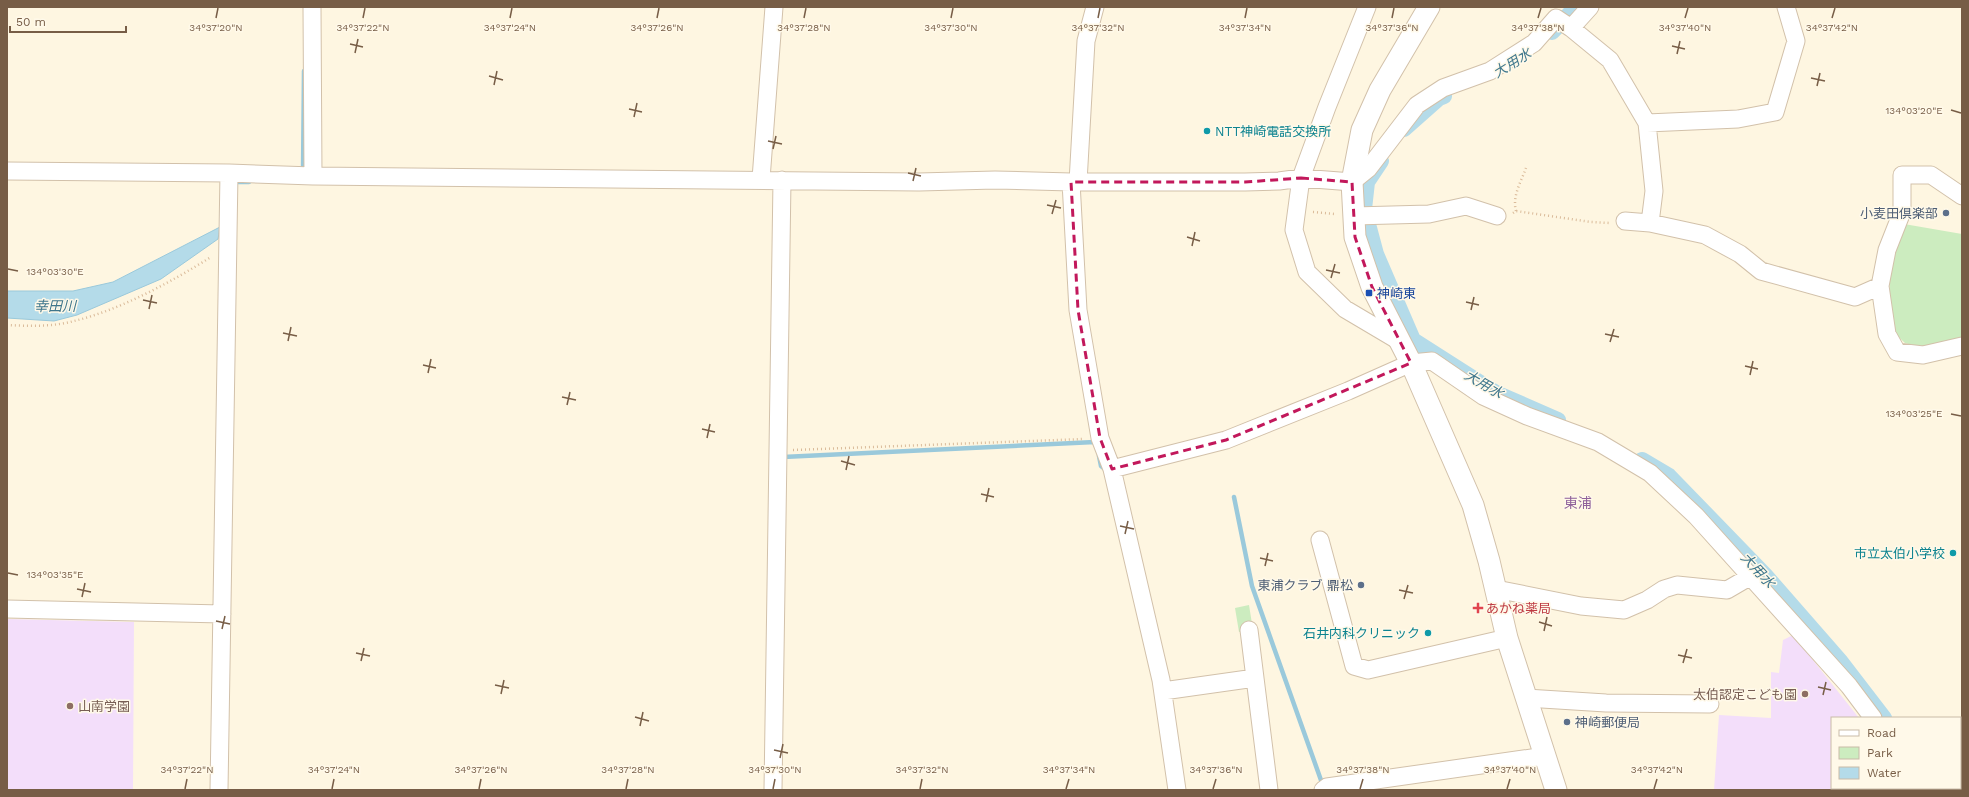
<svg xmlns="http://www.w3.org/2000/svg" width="1969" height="797" viewBox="0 0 1969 797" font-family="'Work Sans','Noto Sans JP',sans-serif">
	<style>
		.education { fill: #f3defa }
		.green { fill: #ccecbf }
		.water { fill: #b4dbe9; stroke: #9ac9db }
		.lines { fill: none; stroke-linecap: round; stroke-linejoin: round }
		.stream { stroke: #9ac9db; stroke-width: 4.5 }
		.canal { stroke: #b4dbe9; stroke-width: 16 }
		.minor-casing { stroke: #d2c1aa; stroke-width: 19 }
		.tertiary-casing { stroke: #d2c1aa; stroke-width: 23 }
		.path { stroke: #dabb9a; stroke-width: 2.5; stroke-dasharray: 1 3; stroke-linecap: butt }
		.minor { stroke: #fff; stroke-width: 17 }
		.tertiary { stroke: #fff; stroke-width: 21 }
		.marked { fill: none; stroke: #c2185b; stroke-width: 3; stroke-dasharray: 8 5; stroke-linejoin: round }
		.ticks { fill: none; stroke: #775d46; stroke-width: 1.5 }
		.culture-dot { fill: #0f9aa8; stroke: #fff9e9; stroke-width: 1.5 }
		.service-dot { fill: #5c6f8a; stroke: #fff9e9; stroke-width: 1.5 }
		.transit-dot { fill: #1a4fb4; stroke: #fff9e9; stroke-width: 1.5 }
		.health-dot { fill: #e0444e; stroke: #fff9e9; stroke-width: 1.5 }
		.education-dot { fill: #8d6e63; stroke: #fff9e9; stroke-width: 1.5 }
		.labels { text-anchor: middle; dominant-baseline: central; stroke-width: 3; stroke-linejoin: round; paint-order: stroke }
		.culture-label { font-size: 13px; fill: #0d838f; stroke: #fff9e9; text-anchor: end }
		.service-label { font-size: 13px; fill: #4e5e75; stroke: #fff9e9; text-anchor: end }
		.transit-label { font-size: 13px; fill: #164399; stroke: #fff9e9; text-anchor: start }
		.health-label { font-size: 13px; fill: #be3a42; stroke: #fff9e9; text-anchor: start }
		.education-label { font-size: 13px; fill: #785e54; stroke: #fff9e9; text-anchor: end }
		.water-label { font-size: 14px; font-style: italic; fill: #3e768c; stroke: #fff9e9 }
		.neighbourhood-label { font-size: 14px; fill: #8f619b; stroke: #fff9e9 }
		.ticks-label { font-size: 10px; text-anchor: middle; fill: #775d46; stroke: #fff9e9; stroke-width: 3; stroke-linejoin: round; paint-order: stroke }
	</style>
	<rect width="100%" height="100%" fill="#fef6e1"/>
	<!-- education -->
	<path class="education" d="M7,619L134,622L133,790H7Z
		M1793,635L1859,718H1832V788H1915L1916,790H1714L1719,715L1771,718V672L1779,673L1783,640Z"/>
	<!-- green -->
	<path class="green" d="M1904,224L1962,234V337L1923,348L1905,343L1891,330L1889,270Z
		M1249,605L1253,630L1239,632L1235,608Z"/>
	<!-- water -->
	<path class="water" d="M220,227L218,239L161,279L77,315L54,321L7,318V291H73L113,282Z"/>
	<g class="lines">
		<!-- stream -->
		<path class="stream" d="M303,173L304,71
			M233,182H249
			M1099,456L1101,466L1106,470
			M783,457L1095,442L1096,445
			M1234,497L1252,586L1322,783"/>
		<!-- canal -->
		<path class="canal" d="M1552,32L1576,7
			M1404,129L1439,98L1444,96
			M1381,161L1367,182L1364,209L1376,254L1413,340L1496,393L1558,420
			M1642,460L1669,476L1765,575L1841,662L1884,718
			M1937,788L1939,790"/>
		<!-- minor casing -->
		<g class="minor-casing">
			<path id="minor" d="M312,7L313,176
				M1367,7L1327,107L1301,178L1294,230L1307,272L1345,309L1399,341
				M1571,28L1610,60L1647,123L1654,191L1650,223L1705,235L1740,254L1761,271L1855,297L1880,286
				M1647,123L1738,119L1775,112L1796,41L1786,7
				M7,171L229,173L313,176L919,182L995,180L1071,182H1245L1279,181L1301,178L1352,182L1368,169L1417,105L1443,88L1490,71L1534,43L1556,18L1571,28L1590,7
				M761,179L774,7
				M1071,182L1078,310L1100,438L1112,469L1161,680L1177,790
				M1078,182L1086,41L1095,7
				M1962,196L1931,175H1902V212L1887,250L1880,286L1887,334L1897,352L1923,355L1962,346
				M1354,216L1429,214L1466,206L1497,216
				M1625,221L1650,223
				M1112,469L1226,440L1348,391L1411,363L1432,361L1483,396L1527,416L1598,442L1650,473L1696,516L1849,686L1873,718
				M1320,540L1354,666L1368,670L1507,638
				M1496,589L1581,606L1624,610L1647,600L1664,589L1677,585L1727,590L1751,576
				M7,609L222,614
				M1249,630L1269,790
				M1163,691L1255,678
				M1526,698L1606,703L1710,704
				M1926,788L1927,790
				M219,790L229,173
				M773,790L782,180
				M1323,790L1327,787L1545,756"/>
		</g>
		<!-- tertiary casing -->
		<g class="tertiary-casing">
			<path id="tertiary" d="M1429,7L1380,90L1362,130L1352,182L1355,237L1372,287L1411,363L1473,505L1489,561L1507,638L1556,790"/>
		</g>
		<!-- path -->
		<path class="path" d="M1516,211C1512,196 1521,182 1526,168
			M1313,212L1335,214
			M1513,213L1516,211L1591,222L1610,223
			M7,325C28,326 53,327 74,321C120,310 171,282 211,257
			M793,450L1084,439"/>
		<!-- minor -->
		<use href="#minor" class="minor"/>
		<!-- tertiary -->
		<use href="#tertiary" class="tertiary"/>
	</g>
	<!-- marked area -->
	<path class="marked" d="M1301,178L1352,182L1355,237L1372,287L1411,363L1226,440L1112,469L1100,438L1078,310L1071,182H1245Z"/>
	<!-- ticks -->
	<path class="ticks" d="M216,18L218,8M363,18L365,8M510,18L512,8M657,18L659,8M804,18L806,8M951,18L953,8M1098,18L1100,8M1245,18L1247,8M1392,18L1394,8M1538,18L1541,8M1685,18L1688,8M1832,18L1835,8M350,44L363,47M1672,46L1685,49M355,53L358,39M1677,54L1680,41M489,76L503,80M1811,78L1825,81M494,85L497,71M1817,86L1820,73M629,109L642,112M1951,110L1961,113M634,117L637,103M768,141L782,144M773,149L776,136M908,173L921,176M913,181L916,168M1047,205L1061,208M1052,214L1056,200M1187,237L1200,241M1192,246L1195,232M8,269L18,271M1326,270L1340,273M1331,278L1335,264M143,300L157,303M1466,302L1479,305M149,309L152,295M1471,310L1474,297M283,333L297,336M1605,334L1619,337M288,341L291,327M1610,342L1614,329M423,365L436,368M1745,366L1758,369M428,373L431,359M1750,375L1753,361M562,397L576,400M567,405L570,392M1951,414L1961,416M702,429L715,432M707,438L710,424M841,461L855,465M846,470L849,456M981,494L994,497M986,502L989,488M1120,526L1134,529M1125,534L1128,521M1260,558L1273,561M1265,566L1268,553M8,573L18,575M77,589L91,592M1399,590L1413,593M82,597L85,583M1404,599L1408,585M216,621L230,624M1539,622L1552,626M222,629L225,616M1544,631L1547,617M356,653L370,656M1678,655L1692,658M361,661L364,648M1683,663L1687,649M495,685L509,688M1818,687L1831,690M501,694L504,680M1823,695L1826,682M635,717L649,721M640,726L643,712M774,750L788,753M780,758L783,744M185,789L187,779M332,789L334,779M479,789L481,779M626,789L628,779M773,789L775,779M920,789L922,779M1066,789L1069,779M1213,789L1216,779M1360,789L1363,779M1507,789L1510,779M1654,789L1657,779"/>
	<!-- markers -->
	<g class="culture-dot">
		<circle cx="1207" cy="131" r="4"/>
		<circle cx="1953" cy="553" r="4"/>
		<circle cx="1428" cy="633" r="4"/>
	</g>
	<g class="service-dot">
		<circle cx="1946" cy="213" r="4"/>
		<circle cx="1361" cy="585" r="4"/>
		<circle cx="1567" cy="722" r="4"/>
	</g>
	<rect class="transit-dot" x="1365" y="289" width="8" height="8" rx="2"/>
	<path class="health-dot" d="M1476 602h4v4h4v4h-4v4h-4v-4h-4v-4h4z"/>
	<g class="education-dot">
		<circle cx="1805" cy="694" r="4"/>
		<circle cx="70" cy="706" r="4"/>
	</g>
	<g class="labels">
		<!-- culture labels -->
		<g class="culture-label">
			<text x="1215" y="131" text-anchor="start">NTT神崎電話交換所</text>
			<text x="1945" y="553">市立太伯小学校</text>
			<text x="1420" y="633">石井内科クリニック</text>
		</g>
		<!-- service labels -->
		<g class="service-label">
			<text x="1938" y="213">小麦田倶楽部</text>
			<text x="1353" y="585">東浦クラブ 鼎松</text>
			<text x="1575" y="722" text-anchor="start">神崎郵便局</text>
		</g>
		<!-- transit labels -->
		<g class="transit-label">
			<text x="1377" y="293">神崎東</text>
		</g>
		<!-- health labels -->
		<g class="health-label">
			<text x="1486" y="608">あかね薬局</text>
		</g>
		<!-- education labels -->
		<g class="education-label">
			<text x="1797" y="694">太伯認定こども園</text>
			<text x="78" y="706" text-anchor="start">山南学園</text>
		</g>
		<!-- water labels -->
		<g class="water-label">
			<text transform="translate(1512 63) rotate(-32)">大用水</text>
			<text x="55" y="306">幸田川</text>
			<text transform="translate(1484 384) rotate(30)">大用水</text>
			<text transform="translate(1758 570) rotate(47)">大用水</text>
		</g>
		<!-- neighbourhood labels -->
		<g class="neighbourhood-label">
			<text x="1578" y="503">東浦</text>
		</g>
	</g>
	<g class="ticks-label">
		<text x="216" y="31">34°37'20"N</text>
		<text x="363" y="31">34°37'22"N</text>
		<text x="510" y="31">34°37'24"N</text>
		<text x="657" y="31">34°37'26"N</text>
		<text x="804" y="31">34°37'28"N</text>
		<text x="951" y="31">34°37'30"N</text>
		<text x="1098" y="31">34°37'32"N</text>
		<text x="1245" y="31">34°37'34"N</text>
		<text x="1392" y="31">34°37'36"N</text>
		<text x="1538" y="31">34°37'38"N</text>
		<text x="1685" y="31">34°37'40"N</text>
		<text x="1832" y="31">34°37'42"N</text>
		<text x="1914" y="114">134°03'20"E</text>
		<text x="55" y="275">134°03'30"E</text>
		<text x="1914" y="417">134°03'25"E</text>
		<text x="55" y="578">134°03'35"E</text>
		<text x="187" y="773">34°37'22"N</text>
		<text x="334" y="773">34°37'24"N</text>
		<text x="481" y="773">34°37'26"N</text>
		<text x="628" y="773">34°37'28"N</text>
		<text x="775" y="773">34°37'30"N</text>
		<text x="922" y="773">34°37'32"N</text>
		<text x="1069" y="773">34°37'34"N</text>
		<text x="1216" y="773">34°37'36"N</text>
		<text x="1363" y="773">34°37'38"N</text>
		<text x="1510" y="773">34°37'40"N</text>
		<text x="1657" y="773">34°37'42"N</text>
	</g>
	<!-- border -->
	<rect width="1969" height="797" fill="none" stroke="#775d46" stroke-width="16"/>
	<!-- legend -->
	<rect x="1831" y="717" width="130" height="72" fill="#fff9e9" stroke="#c9bba8"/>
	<rect x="1839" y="730" width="20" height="6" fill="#ffffff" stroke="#c9bba8"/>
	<text x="1867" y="737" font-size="12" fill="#775d46">Road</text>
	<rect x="1839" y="747" width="20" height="12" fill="#ccecbf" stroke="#c9bba8"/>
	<text x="1867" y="757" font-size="12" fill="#775d46">Park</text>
	<rect x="1839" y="767" width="20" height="12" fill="#b4dbe9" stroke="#c9bba8"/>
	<text x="1867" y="777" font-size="12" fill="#775d46">Water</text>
	<!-- scale -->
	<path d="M10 26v6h116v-6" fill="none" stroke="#775d46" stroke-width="2"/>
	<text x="16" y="26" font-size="12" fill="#775d46" stroke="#fff9e9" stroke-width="3" paint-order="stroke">50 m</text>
</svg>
